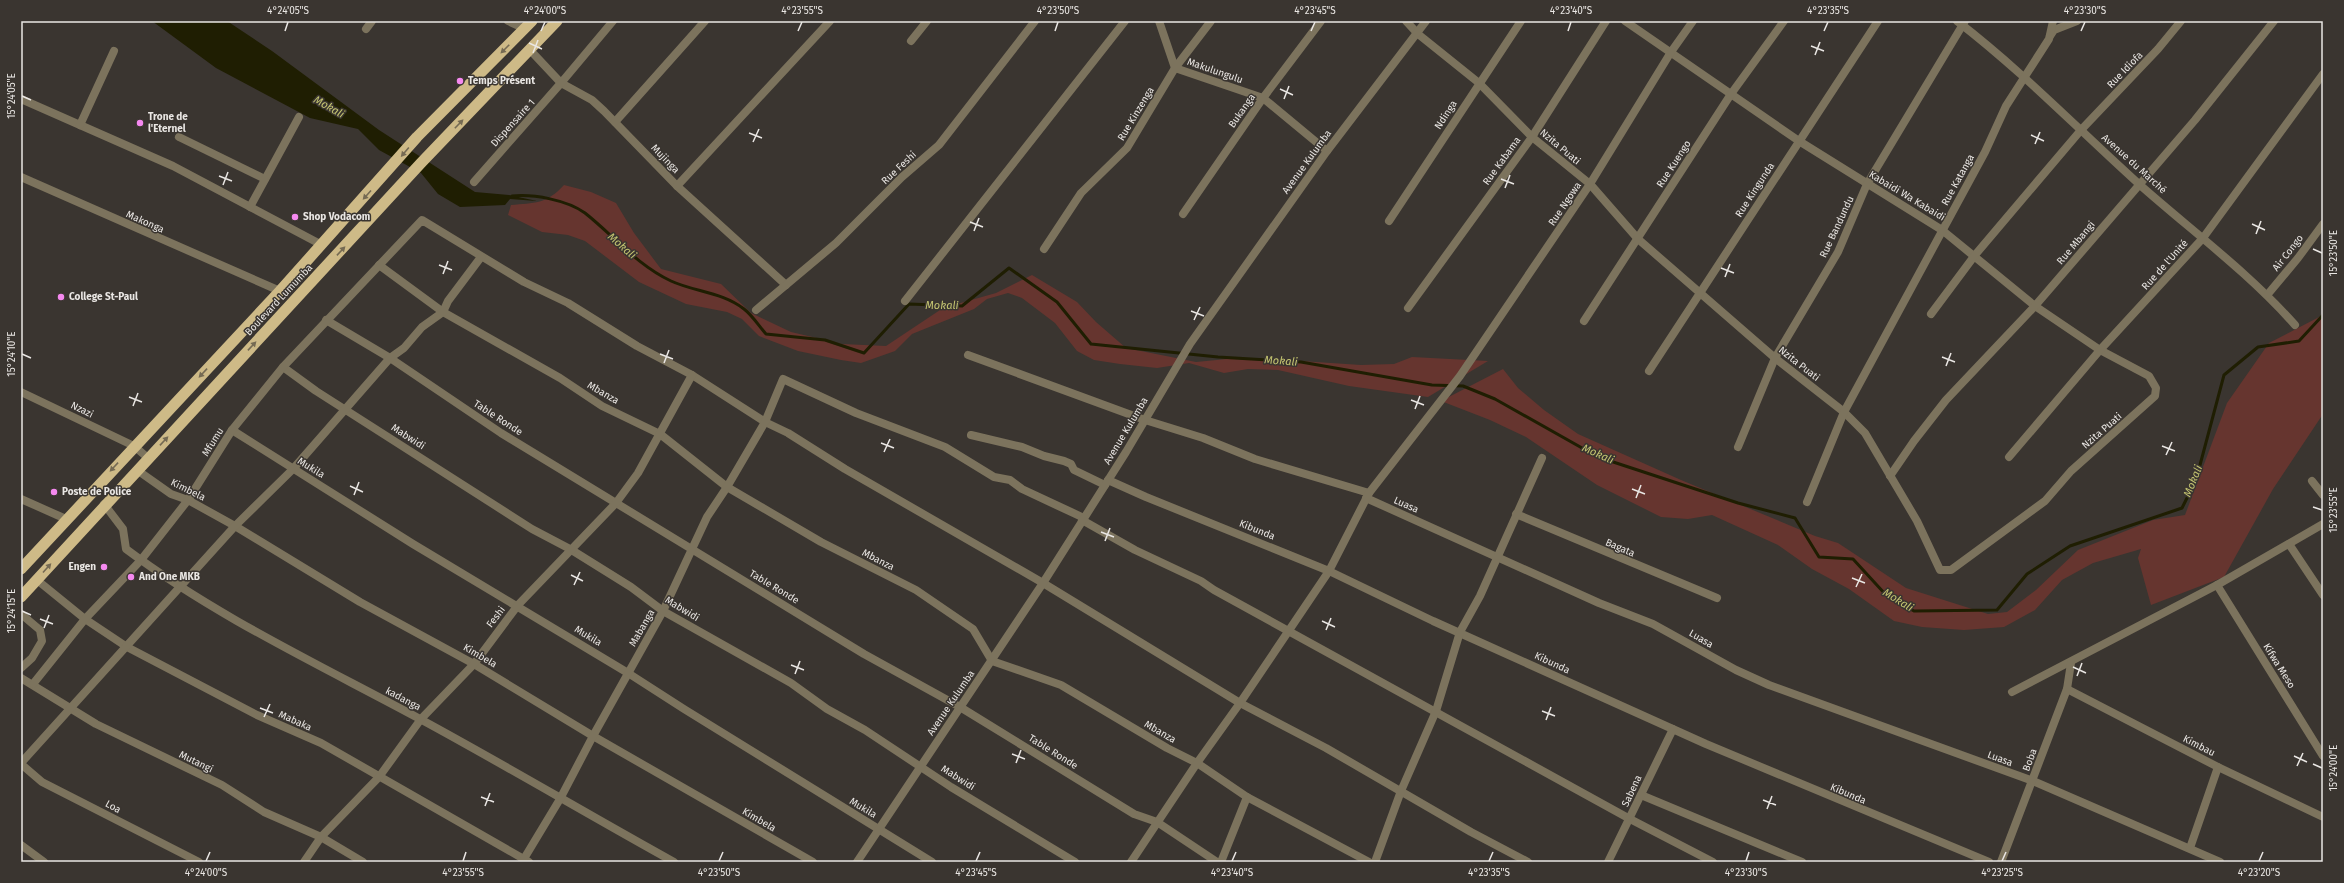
<svg xmlns="http://www.w3.org/2000/svg" width="2344" height="883" viewBox="0 0 2344 883" font-family="'Fira Sans',sans-serif">
  <rect width="100%" height="100%" fill="#3a3530"/>
  <!-- green -->
  <g fill="#66352f">
    <path d="M564,185L591,192L616,203L634,233L661,269L721,284L751,313L791,332L842,344L886,346L943,308L996,293L1032,275L1077,302L1096,322L1126,348L1196,362L1227,359L1286,360L1361,365L1394,364L1412,357L1488,361L1428,397L1349,386L1278,370L1248,369L1224,373L1189,363L1157,368L1120,364L1094,360L1077,351L1055,323L1022,298L1008,293L987,299L974,309L912,334L895,351L861,363L841,360L798,351L759,336L742,319L727,312L686,304L639,282L585,241L568,235L542,232L508,215L511,205C534,203 547,204 564,185Z"/>
    <polygon points="2323,315 2323,414 2273,489 2224,577 2151,605 2138,558 2141,549 2093,563 2062,580 2035,610 2004,627 1964,630 1922,627 1894,621 1849,589 1812,569 1778,545 1712,515 1688,519 1661,517 1597,485 1526,437 1490,420 1441,401 1503,369 1518,388 1544,410 1578,434 1681,480 1815,536 1838,543 1906,588 1988,614 2007,612 2036,590 2078,550 2153,520 2185,515 2227,403 2269,343"/>
  </g>
  <!-- water -->
  <polygon fill="#1f1e02" points="152,21 227,21 272,51 379,130 475,192 509,195 537,201 510,199 505,205 460,207 438,194 421,173 379,150 358,129 310,118 216,68"/>
  <g fill="none" stroke-linecap="round" stroke-linejoin="round">
    <!-- stream -->
    <path stroke="#1f1e02" stroke-width="3" d="M512,196C534,194 567,200 585,213C614,236 637,265 671,281C695,292 722,292 744,309C752,315 759,326 766,334L825,340L864,353L909,304L962,306L1009,268L1057,302L1091,344L1218,357L1301,362L1432,385L1463,386L1495,399L1598,457L1738,503L1795,518L1819,557L1853,559L1886,595L1914,611L1997,610L2027,574L2070,546L2182,508L2196,480L2224,375L2258,347L2299,341L2323,315"/>
    <!-- minor -->
    <g stroke="#7c735d" stroke-width="8">
      <polyline points="508,21 525,29"/>
      <polyline points="1159,21 1175,68 1263,98 1327,151"/>
      <polyline points="1406,21 1418,34 1479,83 1532,137 1590,184 1638,239 1775,358 1844,412 1865,433 1917,521 1940,570 1951,570 2045,501 2071,471 2155,396 2156,388 2149,376 2100,350 2035,306 1942,230 1799,141 1625,21"/>
      <path d="M1957,21C2022,71 2079,130 2140,185C2192,231 2249,273 2295,325"/>
      <polyline points="366,29 372,21"/>
      <polyline points="2050,36 2054,30 2077,21"/>
      <polyline points="911,41 927,21"/>
      <polyline points="530,50 561,83 592,100 604,111 677,186 786,285"/>
      <polyline points="21,99 173,166 322,245"/>
      <polyline points="615,122 705,21"/>
      <polyline points="80,125 114,51"/>
      <polyline points="179,137 265,179"/>
      <polyline points="21,177 280,291"/>
      <polyline points="474,182 561,83 613,21"/>
      <polyline points="677,186 830,21"/>
      <polyline points="250,207 299,117"/>
      <polyline points="1183,214 1263,98 1321,21"/>
      <polyline points="1389,221 1521,21"/>
      <polyline points="1044,249 1081,193 1127,148 1175,68 1211,21"/>
      <polyline points="379,265 443,312 560,378 602,406 660,434 727,487 821,542 916,590 973,629 992,661 1061,685 1167,748 1197,763 1247,797 1369,862"/>
      <polyline points="2268,294 2298,258 2323,224"/>
      <polyline points="905,301 1125,21"/>
      <polyline points="1408,308 1532,137 1606,21"/>
      <polyline points="756,310 836,243 902,177 939,145 1035,21"/>
      <polyline points="1931,314 1975,255 2081,130 2158,49 2181,21"/>
      <polyline points="326,320 390,358 501,433 864,654 960,707 1134,814 1157,822 1217,862"/>
      <polyline points="1584,321 1731,94 1784,21"/>
      <polyline points="968,355 1145,420 1203,438 1255,459 1369,493"/>
      <polyline points="283,367 316,391 532,529 570,549 631,587 663,611 791,683 827,709 865,730 951,787 1075,862"/>
      <polyline points="1649,371 1878,21"/>
      <polyline points="21,392 134,446 148,458"/>
      <polyline points="232,430 413,544 628,673 684,709 932,862"/>
      <polyline points="971,435 1022,447 1044,456 1064,461 1071,464 1074,470 1105,485"/>
      <polyline points="1738,447 1775,358 1838,252 1867,184 1965,21"/>
      <polyline points="2009,457 2100,350 2203,238 2323,74"/>
      <polyline points="137,470 171,494 188,500 235,526 360,602 474,664 593,736 813,862"/>
      <polyline points="1890,476 1914,441 1946,400 2035,306 2195,120 2274,21"/>
      <polyline points="1108,480 1146,497 1329,571 1433,621 1706,744 1989,862"/>
      <polyline points="2312,481 2323,495"/>
      <polyline points="1366,498 1599,603 1653,624 1736,670 1769,685 2033,781 2220,862"/>
      <polyline points="21,499 66,519"/>
      <polyline points="1807,502 1844,412 1985,152 2006,106 2049,39 2053,21"/>
      <path d="M104,504L123,529L126,549C217,617 320,665 420,719C505,765 589,815 674,862"/>
      <polyline points="1516,514 1717,598"/>
      <polyline points="1082,520 1135,550 1201,581 1214,590 1630,819 1713,862"/>
      <polyline points="2289,544 2323,595"/>
      <polyline points="37,580 85,619 127,647 257,715 321,743 529,862"/>
      <polyline points="2217,585 2323,756"/>
      <polyline points="21,614 40,630 42,641 32,658 21,668"/>
      <polyline points="21,678 96,724 222,785 264,812 321,837 363,862"/>
      <polyline points="33,684 85,619 141,560 188,500 232,430 283,367 422,220 524,282 568,303 637,346 692,375 765,422 788,433 845,469 1043,583 1240,703 1326,748 1471,832 1528,862"/>
      <polyline points="2067,689 2218,767 2323,817"/>
      <polyline points="2012,692 2217,585 2323,524"/>
      <polyline points="21,763 235,526 293,469 390,358 404,348 422,327 443,312 448,301 481,257"/>
      <polyline points="21,764 42,782 199,862"/>
      <polyline points="1641,795 1802,862"/>
      <polyline points="21,845 44,862"/>
      <polyline points="2190,848 2218,767"/>
      <polyline points="304,862 321,837 379,777 421,719 474,664 518,605 616,503 638,473 692,375"/>
      <polyline points="522,862 560,799 593,736 663,611 707,517 727,487 765,422 783,379 856,413 945,447 994,477 1010,480 1022,489 1084,518"/>
      <polyline points="857,862 1043,583 1126,452 1190,344 1327,151 1426,21"/>
      <polyline points="1131,862 1197,763 1240,703 1329,571 1369,493 1460,376 1590,184 1671,52 1693,21"/>
      <polyline points="1221,862 1247,797"/>
      <polyline points="1375,862 1401,791 1436,711 1460,632 1480,596 1542,458"/>
      <polyline points="1608,862 1673,729"/>
      <polyline points="2001,862 2067,689 2071,663"/>
    </g>
    <!-- trunk -->
    <g stroke="#ceba87" stroke-width="11">
      <polyline points="21,569 280,291 417,137 532,21"/>
      <polyline points="21,597 421,163 557,21"/>
    </g>
  </g>
  <!-- one-way arrows -->
  <defs><path id="oneway-solid" d="M-6-.8H1V-3.2L6.5 0L1 3.2V.8H-6Z"/></defs>
  <g fill="#756a53">
    <use href="#oneway-solid" transform="translate(505 49) rotate(135)"/>
    <use href="#oneway-solid" transform="translate(459 124) rotate(-46)"/>
    <use href="#oneway-solid" transform="translate(405 152) rotate(130)"/>
    <use href="#oneway-solid" transform="translate(367 195) rotate(132)"/>
    <use href="#oneway-solid" transform="translate(341 251) rotate(-47)"/>
    <use href="#oneway-solid" transform="translate(252 346) rotate(-47)"/>
    <use href="#oneway-solid" transform="translate(203 373) rotate(133)"/>
    <use href="#oneway-solid" transform="translate(164 441) rotate(-47)"/>
    <use href="#oneway-solid" transform="translate(114 467) rotate(133)"/>
    <use href="#oneway-solid" transform="translate(47 568) rotate(-48)"/>
  </g>
  <!-- ticks -->
  <path fill="none" stroke="#eae7e4" stroke-width="1.5" d="M285,31L288,22M541,31L545,22M798,31L802,22M1055,31L1058,22M1311,31L1315,22M1568,31L1571,22M1824,31L1828,22M2081,31L2085,22M529,43L542,49M1811,46L1824,51M533,53L538,40M1815,55L1820,42M1280,89L1293,95M22,96L31,100M1284,99L1289,86M749,133L762,138M2031,135L2044,141M753,142L759,129M2035,144L2040,132M219,176L232,181M1501,179L1514,184M223,185L228,172M1505,188L1510,175M970,222L983,227M2252,224L2265,230M974,231L979,218M2256,234L2261,221M2313,249L2322,253M439,265L452,270M1721,268L1734,273M443,274L448,261M1725,277L1730,264M1191,311L1204,316M1194,320L1200,307M22,354L31,358M660,354L673,359M1942,357L1955,362M664,363L669,350M1946,366L1951,353M129,397L142,402M1411,400L1424,405M133,406L138,393M1415,409L1420,396M881,443L894,448M2162,446L2175,451M884,452L890,439M2166,455L2172,442M350,486L363,492M1632,489L1645,494M354,495L359,482M1636,498L1641,485M2313,507L2322,510M1101,532L1114,537M1105,541L1110,528M571,575L583,581M1852,578L1865,583M574,585L580,572M1856,587L1862,574M22,611L31,615M40,619L53,624M1322,621L1335,627M44,628L49,615M1326,630L1331,618M791,665L804,670M2073,667L2086,673M795,674L800,661M2077,676L2082,663M260,708L273,713M1542,711L1555,716M264,717L270,704M1546,720L1551,707M1012,754L1025,759M2294,756L2307,762M1016,763L1021,750M2313,764L2322,768M2297,766L2303,753M481,797L494,802M1763,800L1776,805M485,806L490,793M1767,809L1772,796M206,861L210,852M463,861L466,852M719,861L723,852M976,861L980,852M1232,861L1236,852M1489,861L1493,852M1746,861L1749,852M2002,861L2006,852M2259,861L2263,852"/>
  <!-- markers -->
  <g fill="#f589ef" stroke="#3a3530" stroke-width="1.5">
    <circle cx="460" cy="81" r="4"/>
    <circle cx="140" cy="123" r="4"/>
    <circle cx="295" cy="217" r="4"/>
    <circle cx="61" cy="297" r="4"/>
    <circle cx="54" cy="492" r="4"/>
    <circle cx="104" cy="567" r="4"/>
    <circle cx="131" cy="577" r="4"/>
  </g>
  <g text-anchor="middle" dominant-baseline="central" stroke-width="3" stroke-linejoin="round" paint-order="stroke">
    <!-- street labels -->
    <g font-size="10" fill="#eae7e4" stroke="#3a3530">
      <text transform="translate(2125 70) rotate(-46)">Rue Idiofa</text>
      <text transform="translate(1215 71) rotate(19)">Makulungulu</text>
      <text transform="translate(1242 111) rotate(-55)">Bukanga</text>
      <text transform="translate(1136 114) rotate(-59)">Rue Kinzenga</text>
      <text transform="translate(1446 115) rotate(-57)">Ndinga</text>
      <text transform="translate(513 123) rotate(-48)">Dispensaire 1</text>
      <text transform="translate(1560 147) rotate(40)">Nzita Puati</text>
      <text transform="translate(665 159) rotate(46)">Mujinga</text>
      <text transform="translate(1502 161) rotate(-54)">Rue Kabama</text>
      <text transform="translate(1307 162) rotate(-54)">Avenue Kulumba</text>
      <text transform="translate(1674 164) rotate(-57)">Rue Kuengo</text>
      <text transform="translate(2134 164) rotate(42)">Avenue du Marché</text>
      <text transform="translate(899 168) rotate(-43)">Rue Feshi</text>
      <text transform="translate(1958 180) rotate(-61)">Rue Katanga</text>
      <text transform="translate(1755 190) rotate(-57)">Rue Kingunda</text>
      <text transform="translate(1907 196) rotate(31)">Kabaidi Wa Kabaidi</text>
      <text transform="translate(1565 204) rotate(-56)">Rue Ngowa</text>
      <text transform="translate(145 222) rotate(24)">Makonga</text>
      <text transform="translate(1837 227) rotate(-65)">Rue Bandundu</text>
      <text transform="translate(2076 243) rotate(-50)">Rue Mbangi</text>
      <text transform="translate(2288 253) rotate(-52)">Air Congo</text>
      <text transform="translate(2165 265) rotate(-48)">Rue de l'Unité</text>
      <text transform="translate(279 300) rotate(-47)">Boulevard Lumumba</text>
      <text transform="translate(1799 364) rotate(38)">Nzita Puati</text>
      <text transform="translate(603 393) rotate(30)">Mbanza</text>
      <text transform="translate(82 410) rotate(26)">Nzazi</text>
      <text transform="translate(498 418) rotate(33)">Table Ronde</text>
      <text transform="translate(1126 431) rotate(-59)">Avenue Kulumba</text>
      <text transform="translate(2102 431) rotate(-41)">Nzita Puati</text>
      <text transform="translate(408 437) rotate(33)">Mabwidi</text>
      <text transform="translate(213 442) rotate(-58)">Mfumu</text>
      <text transform="translate(311 468) rotate(32)">Mukila</text>
      <text transform="translate(188 490) rotate(26)">Kimbela</text>
      <text transform="translate(1406 505) rotate(24)">Luasa</text>
      <text transform="translate(1257 530) rotate(22)">Kibunda</text>
      <text transform="translate(1620 548) rotate(23)">Bagata</text>
      <text transform="translate(878 560) rotate(27)">Mbanza</text>
      <text transform="translate(774 587) rotate(31)">Table Ronde</text>
      <text transform="translate(682 609) rotate(31)">Mabwidi</text>
      <text transform="translate(496 617) rotate(-53)">Feshi</text>
      <text transform="translate(642 628) rotate(-60)">Mabanga</text>
      <text transform="translate(588 636) rotate(31)">Mukila</text>
      <text transform="translate(1701 639) rotate(30)">Luasa</text>
      <text transform="translate(480 656) rotate(30)">Kimbela</text>
      <text transform="translate(1552 663) rotate(25)">Kibunda</text>
      <text transform="translate(2279 666) rotate(58)">Kifwa Meso</text>
      <text transform="translate(403 699) rotate(28)">kadanga</text>
      <text transform="translate(951 703) rotate(-56)">Avenue Kulumba</text>
      <text transform="translate(295 721) rotate(24)">Mabaka</text>
      <text transform="translate(1160 732) rotate(30)">Mbanza</text>
      <text transform="translate(2199 746) rotate(27)">Kimbau</text>
      <text transform="translate(1053 752) rotate(32)">Table Ronde</text>
      <text transform="translate(2000 759) rotate(20)">Luasa</text>
      <text transform="translate(2030 760) rotate(-70)">Boba</text>
      <text transform="translate(196 762) rotate(26)">Mutangi</text>
      <text transform="translate(958 778) rotate(32)">Mabwidi</text>
      <text transform="translate(1632 791) rotate(-65)">Sabena</text>
      <text transform="translate(1848 794) rotate(23)">Kibunda</text>
      <text transform="translate(113 807) rotate(29)">Loa</text>
      <text transform="translate(863 808) rotate(31)">Mukila</text>
      <text transform="translate(759 820) rotate(30)">Kimbela</text>
    </g>
    <!-- poi labels -->
    <g font-size="10" font-weight="bold" fill="#eae7e4" stroke="#3a3530" text-anchor="start">
      <text x="468" y="81">Temps Présent</text>
      <text x="148" y="117">Trone de<tspan x="148" dy="12">l'Eternel</tspan></text>
      <text x="303" y="217">Shop Vodacom</text>
      <text x="69" y="297">College St-Paul</text>
      <text x="62" y="492">Poste de Police</text>
      <text x="96" y="567" text-anchor="end">Engen</text>
      <text x="139" y="577">And One MKB</text>
    </g>
    <!-- water labels -->
    <g font-size="11" font-style="italic" fill="#c5c571" stroke="#3a3530">
      <text transform="translate(329 107) rotate(30)">Mokali</text>
      <text transform="translate(622 246) rotate(41)">Mokali</text>
      <text x="942" y="305">Mokali</text>
      <text transform="translate(1281 361) rotate(4)">Mokali</text>
      <text transform="translate(1598 454) rotate(24)">Mokali</text>
      <text transform="translate(2193 481) rotate(-68)">Mokali</text>
      <text transform="translate(1898 600) rotate(32)">Mokali</text>
    </g>
  </g>
  <!-- border -->
  <rect width="2344" height="883" fill="none" stroke="#3a3530" stroke-width="44"/>
  <rect x="22" y="22" width="2300" height="839" fill="none" stroke="#eae7e4" stroke-width="1.5"/>
  <g font-size="10" text-anchor="middle" fill="#eae7e4">
    <text x="288" y="14">4°24'05"S</text>
    <text x="545" y="14">4°24'00"S</text>
    <text x="802" y="14">4°23'55"S</text>
    <text x="1058" y="14">4°23'50"S</text>
    <text x="1315" y="14">4°23'45"S</text>
    <text x="1571" y="14">4°23'40"S</text>
    <text x="1828" y="14">4°23'35"S</text>
    <text x="2085" y="14">4°23'30"S</text>
    <text transform="translate(11 96) rotate(-90)" y="4">15°24'05"E</text>
    <text transform="translate(2333 253) rotate(-90)" y="4">15°23'50"E</text>
    <text transform="translate(11 354) rotate(-90)" y="4">15°24'10"E</text>
    <text transform="translate(2333 510) rotate(-90)" y="4">15°23'55"E</text>
    <text transform="translate(11 611) rotate(-90)" y="4">15°24'15"E</text>
    <text transform="translate(2333 768) rotate(-90)" y="4">15°24'00"E</text>
    <text x="206" y="876">4°24'00"S</text>
    <text x="463" y="876">4°23'55"S</text>
    <text x="719" y="876">4°23'50"S</text>
    <text x="976" y="876">4°23'45"S</text>
    <text x="1232" y="876">4°23'40"S</text>
    <text x="1489" y="876">4°23'35"S</text>
    <text x="1746" y="876">4°23'30"S</text>
    <text x="2002" y="876">4°23'25"S</text>
    <text x="2259" y="876">4°23'20"S</text>
  </g>
</svg>
